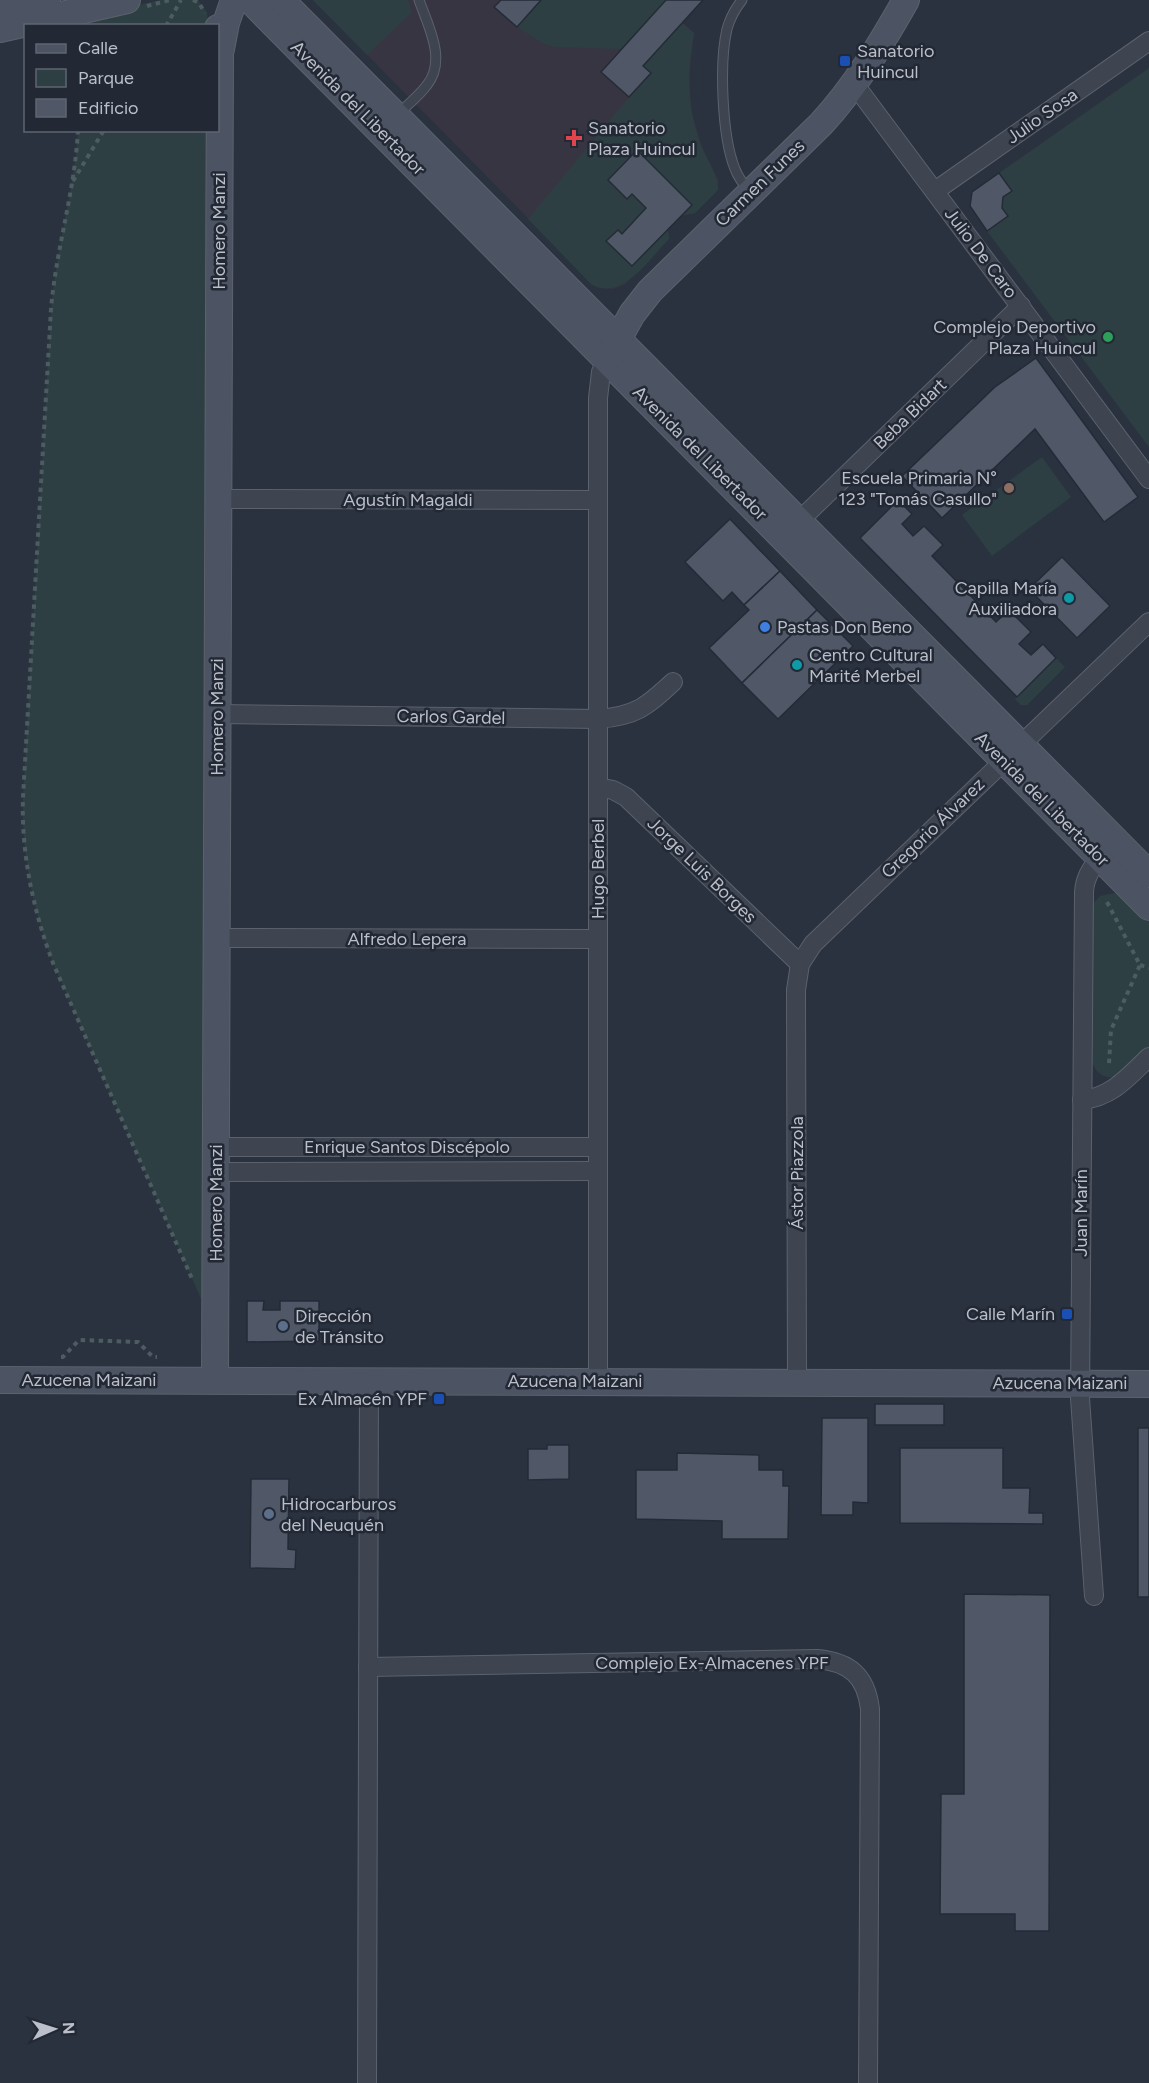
<svg xmlns="http://www.w3.org/2000/svg" width="1149" height="2083" viewBox="0 0 1149 2083" font-family="Figtree,sans-serif">
  <rect width="100%" height="100%" fill="#2a3240"/>
  <!-- medical -->
  <polygon fill="#383542" points="313,0 703,0 683,23 694,33 689,75 691,111 702,147 718,180 718,190 695,213 681,216 668,229 669,239 625,284 613,289 596,287"/>
  <!-- green -->
  <g fill="#2d3f42">
    <polygon points="160,0 198,0 207,13 208,25 80,25 79,19"/>
    <polygon points="313,0 408,0 412,12 367,55"/>
    <polygon points="541,0 666,0 621,49 555,47 544,44 517,27"/>
    <path d="M682,23L694,33C687,70 687,107 700,143C706,159 718,173 718,190L695,213L681,216L668,229L669,239C650,258 621,303 591,284L528,219L619,109L650,74L643,66Z"/>
    <polygon points="1149,68 1149,447 987,231 972,192"/>
    <path d="M78,131H208L202,1301L53,963C33,910 21,853 23,797L51,309C56,249 74,191 78,131Z"/>
    <polygon points="1042,457 1071,497 992,556 962,515"/>
    <polygon points="1056,658 1065,667 1027,705 1021,705 1015,699"/>
    <path d="M1115,893L1129,900L1149,920V1049L1114,1077C1103,1078 1096,1073 1092,1062L1093,904L1100,896Z"/>
  </g>
  <!-- building -->
  <g fill="#505868" stroke="#242b37" stroke-width="1.5">
    <polygon points="501,0 541,0 517,27 494,7"/>
    <polygon points="666,0 703,0 643,66 651,73 629,97 601,72"/>
    <polygon points="637,150 692,205 632,266 606,241 618,230 622,234 646,208 632,194 627,199 608,180"/>
    <polygon points="999,173 1012,191 1003,197 1002,208 1008,216 987,231 970,206 972,192"/>
    <polygon points="1036,358 1138,497 1104,522 1035,429 942,518 902,476 995,387"/>
    <polygon points="898,500 912,514 902,524 913,536 924,526 943,545 932,556 996,622 1009,610 1031,632 1019,644 1031,655 1043,644 1056,658 1017,697 860,538"/>
    <polygon points="730,519 780,571 744,605 732,592 723,601 685,562"/>
    <polygon points="1062,557 1110,606 1077,638 1029,589"/>
    <polygon points="780,571 817,610 742,683 709,648 749,610 744,605"/>
    <polygon points="817,610 853,646 778,719 742,683"/>
    <polygon points="247,1301 264,1301 263,1310 280,1310 280,1301 319,1301 319,1341 247,1342"/>
    <rect x="875" y="1404" width="69" height="21"/>
    <polygon points="822,1418 868,1418 868,1503 853,1502 853,1515 821,1515"/>
    <rect x="1138" y="1428" width="11" height="169"/>
    <polygon points="547,1445 569,1445 569,1479 528,1480 528,1449 547,1449"/>
    <polygon points="900,1448 1003,1448 1003,1488 1030,1488 1029,1513 1043,1513 1043,1524 900,1523"/>
    <polygon points="677,1453 759,1455 759,1470 783,1470 783,1486 789,1486 788,1539 722,1539 722,1521 636,1519 636,1470 677,1470"/>
    <polygon points="251,1479 289,1479 288,1549 296,1550 295,1569 250,1568"/>
    <polygon points="964,1594 1050,1595 1049,1931 1015,1931 1015,1914 940,1914 941,1794 964,1794"/>
  </g>
  <g fill="none" stroke-linecap="round" stroke-linejoin="round">
    <defs>
      <g id="lane">
        <path d="M742,0C735,9 730,18 727,29C719,63 722,137 735,169C738,177 744,185 750,192"/>
        <path d="M397,115C407,105 419,96 427,85C447,60 428,26 419,0"/>
      </g>
      <g id="street">
        <polyline points="855,85 1149,479"/>
        <polyline points="935,191 1149,41"/>
        <polyline points="218,499 598,500"/>
        <polyline points="799,521 1021,306"/>
        <path d="M217,714L598,719C636,716 646,707 673,682"/>
        <polyline points="598,787 613,790 626,797 800,964"/>
        <polyline points="217,938 598,939"/>
        <path d="M1082,1100C1112,1097 1128,1077 1149,1057"/>
        <polyline points="216,1147 598,1147"/>
        <polyline points="216,1172 598,1171"/>
        <polyline points="598,1381 598,398 601,372 607,359"/>
        <polyline points="797,1382 796,990 800,964 813,944 1149,622"/>
        <path d="M1094,1596L1080,1398L1084,892C1085,873 1096,862 1109,849"/>
        <path d="M368,1667L817,1659C850,1662 866,1676 870,1709L868,2083"/>
        <polyline points="367,2083 369,1380"/>
      </g>
      <g id="secondary">
        <polyline points="250,0 1149,907"/>
        <polyline points="281,0 1149,874"/>
        <polyline points="6,10 47,0"/>
        <polyline points="0,29 127,0"/>
        <polyline points="221,49 226,23 234,0"/>
        <path d="M610,354L632,314L650,291L821,124C856,86 881,44 906,0"/>
        <polyline points="0,1380 1149,1384"/>
        <polyline points="215,1380 220,55 218,28"/>
      </g>
    </defs>
    <!-- lane casing -->
    <use href="#lane" stroke="#5c626d" stroke-width="11"/>
    <!-- street casing -->
    <use href="#street" stroke="#5c626d" stroke-width="20"/>
    <!-- secondary casing -->
    <use href="#secondary" stroke="#5c626d" stroke-width="28"/>
    <!-- path -->
    <g stroke="#4c5c60" stroke-width="4" stroke-dasharray="4.5 4.5" stroke-linecap="butt">
      <polyline points="193,0 199,3 205,13"/>
      <polyline points="147,6 170,0"/>
      <polyline points="166,26 181,0"/>
      <path d="M78,130C75,191 56,249 51,309L23,797C21,853 33,910 53,963L193,1281"/>
      <polyline points="73,181 104,130"/>
      <polyline points="1107,902 1140,965 1111,1030 1109,1064"/>
      <polyline points="1140,965 1149,968"/>
      <polyline points="61,1357 63,1357 79,1340 138,1342 153,1357 157,1357"/>
    </g>
    <!-- lane -->
    <use href="#lane" stroke="#3e4450" stroke-width="9"/>
    <!-- street -->
    <use href="#street" stroke="#3e4450" stroke-width="18"/>
    <!-- secondary -->
    <use href="#secondary" stroke="#4c5362" stroke-width="26"/>
  </g>
  <!-- markers -->
  <g fill="#1a4fb4" stroke="#222935" stroke-width="2">
    <rect x="839" y="55" width="12" height="12" rx="3"/>
    <rect x="1061" y="1308" width="12" height="12" rx="3"/>
    <rect x="433" y="1393" width="12" height="12" rx="3"/>
  </g>
  <path fill="#e0444e" stroke="#222935" stroke-width="2" d="M571 129h6v6h6v6h-6v6h-6v-6h-6v-6h6z"/>
  <circle fill="#2e9e5b" stroke="#222935" stroke-width="2" cx="1108" cy="337" r="6"/>
  <circle fill="#8d6e63" stroke="#222935" stroke-width="2" cx="1009" cy="488" r="6"/>
  <g fill="#0f9aa8" stroke="#222935" stroke-width="2">
    <circle cx="1069" cy="598" r="6"/>
    <circle cx="797" cy="665" r="6"/>
  </g>
  <circle fill="#3f7fe0" stroke="#222935" stroke-width="2" cx="765" cy="627" r="6"/>
  <g fill="#5c6f8a" stroke="#222935" stroke-width="2">
    <circle cx="283" cy="1326" r="6"/>
    <circle cx="269" cy="1514" r="6"/>
  </g>
  <g text-anchor="middle" dominant-baseline="central" stroke-width="5" stroke-linejoin="round" paint-order="stroke">
    <!-- poi labels -->
    <g font-size="18" fill="#bbbfca" stroke="#222935" text-anchor="start">
      <text x="857" y="51">Sanatorio<tspan x="857" dy="21">Huincul</tspan></text>
      <text x="588" y="128">Sanatorio<tspan x="588" dy="21">Plaza Huincul</tspan></text>
      <text x="1096" y="327" text-anchor="end">Complejo Deportivo<tspan x="1096" dy="21">Plaza Huincul</tspan></text>
      <text x="997" y="478" text-anchor="end">Escuela Primaria N°<tspan x="997" dy="21">123 "Tomás Casullo"</tspan></text>
      <text x="1057" y="588" text-anchor="end">Capilla María<tspan x="1057" dy="21">Auxiliadora</tspan></text>
      <text x="777" y="627">Pastas Don Beno</text>
      <text x="809" y="655">Centro Cultural<tspan x="809" dy="21">Marité Merbel</tspan></text>
      <text x="1055" y="1314" text-anchor="end">Calle Marín</text>
      <text x="295" y="1316">Dirección<tspan x="295" dy="21">de Tránsito</tspan></text>
      <text x="427" y="1399" text-anchor="end">Ex Almacén YPF</text>
      <text x="281" y="1504">Hidrocarburos<tspan x="281" dy="21">del Neuquén</tspan></text>
    </g>
    <!-- street labels -->
    <g font-size="18" fill="#bbbfca" stroke="#222935">
      <text transform="translate(358 108) rotate(45)">Avenida del Libertador</text>
      <text transform="translate(1042 116) rotate(-35)">Julio Sosa</text>
      <text transform="translate(760 183) rotate(-44)">Carmen Funes</text>
      <text transform="translate(219 231) rotate(-90)">Homero Manzi</text>
      <text transform="translate(981 253) rotate(53)">Julio De Caro</text>
      <text transform="translate(910 414) rotate(-44)">Beba Bidart</text>
      <text transform="translate(700 453) rotate(45)">Avenida del Libertador</text>
      <text x="408" y="500">Agustín Magaldi</text>
      <text transform="translate(217 717) rotate(-90)">Homero Manzi</text>
      <text transform="translate(451 717) rotate(1)">Carlos Gardel</text>
      <text transform="translate(1042 799) rotate(45)">Avenida del Libertador</text>
      <text transform="translate(933 828) rotate(-44)">Gregorio Álvarez</text>
      <text transform="translate(598 869) rotate(-90)">Hugo Berbel</text>
      <text transform="translate(702 870) rotate(44)">Jorge Luis Borges</text>
      <text x="407" y="939">Alfredo Lepera</text>
      <text x="407" y="1147">Enrique Santos Discépolo</text>
      <text transform="translate(797 1173) rotate(-90)">Ástor Piazzola</text>
      <text transform="translate(216 1203) rotate(-90)">Homero Manzi</text>
      <text transform="translate(1081 1213) rotate(-90)">Juan Marín</text>
      <text x="89" y="1380">Azucena Maizani</text>
      <text x="575" y="1381">Azucena Maizani</text>
      <text x="1060" y="1383">Azucena Maizani</text>
      <text x="712" y="1663">Complejo Ex-Almacenes YPF</text>
    </g>
  </g>
  <!-- legend -->
  <rect x="24" y="24" width="195" height="108" fill="#222935" stroke="#5f6571" stroke-width="1.5"/>
  <rect x="36" y="44" width="30" height="9" fill="#4c5362" stroke="#5f6571" stroke-width="1.5"/>
  <text x="78" y="54" font-size="18" fill="#bbbfca">Calle</text>
  <rect x="36" y="69" width="30" height="18" fill="#2d3f42" stroke="#5f6571" stroke-width="1.5"/>
  <text x="78" y="84" font-size="18" fill="#bbbfca">Parque</text>
  <rect x="36" y="99" width="30" height="18" fill="#505868" stroke="#5f6571" stroke-width="1.5"/>
  <text x="78" y="114" font-size="18" fill="#bbbfca">Edificio</text>
  <!-- north arrow -->
  <g transform="translate(54 2029) rotate(87)" stroke="#222935" stroke-width="4.5" paint-order="stroke">
  <path d="M0-4.5L10 22L0 15L-10 22Z" fill="#bbbfca"/>
  <text y="-9" font-size="16" font-weight="bold" text-anchor="middle" fill="#bbbfca">N</text>
  </g>
</svg>
